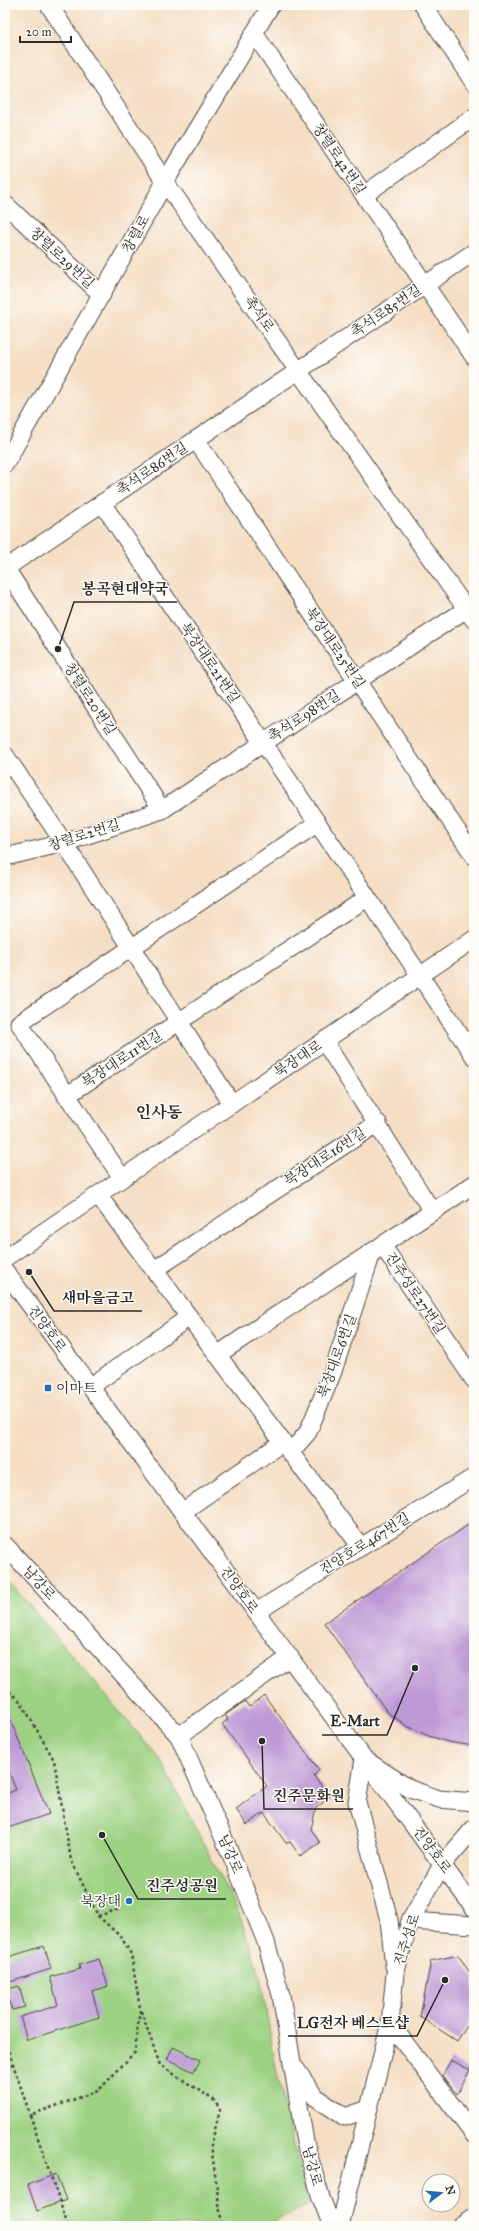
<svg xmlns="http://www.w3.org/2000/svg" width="479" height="2231" viewBox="0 0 479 2231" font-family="'IM FELL Great Primer','Noto Serif KR',serif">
  <rect width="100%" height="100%" fill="#fdfcf7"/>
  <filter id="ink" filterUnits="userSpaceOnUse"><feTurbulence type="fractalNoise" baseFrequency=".025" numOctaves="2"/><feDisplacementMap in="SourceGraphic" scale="8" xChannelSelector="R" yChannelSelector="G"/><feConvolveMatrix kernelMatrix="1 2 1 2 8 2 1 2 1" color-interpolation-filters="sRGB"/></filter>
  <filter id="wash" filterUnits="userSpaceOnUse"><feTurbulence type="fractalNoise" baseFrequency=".012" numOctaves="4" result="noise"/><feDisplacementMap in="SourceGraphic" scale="16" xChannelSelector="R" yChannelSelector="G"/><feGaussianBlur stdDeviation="0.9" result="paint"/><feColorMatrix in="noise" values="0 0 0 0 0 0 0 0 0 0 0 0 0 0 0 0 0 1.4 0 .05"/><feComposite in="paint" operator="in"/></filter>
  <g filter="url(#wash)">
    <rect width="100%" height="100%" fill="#f5dec4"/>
    <!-- green -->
    <polygon fill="#9dd283" stroke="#647e57" points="5,1577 160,1759 238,1911 260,1976 276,2068 308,2205 270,2224 271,2226 5,2226"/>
    <g id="blocks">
      <!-- building -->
      <g fill="#bd98d6">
        <polygon points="474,1521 474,1746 448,1742 429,1736 407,1726 388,1713 324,1623"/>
        <polygon points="264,1695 319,1770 314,1776 330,1797 316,1808 311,1829 320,1843 300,1856 290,1842 286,1843 264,1813 247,1825 236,1809 267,1786 222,1724 228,1720 225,1715 245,1701 249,1707"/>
        <polygon points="5,1707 49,1814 5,1829 5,1794 16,1790 5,1762"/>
        <polygon points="44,1946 51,1969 10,1982 5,1958"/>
        <polygon points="458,1955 474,1979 474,2016 457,2041 420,2017 431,1961"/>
        <polygon points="99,1959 108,1986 92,1991 99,2017 27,2040 20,2017 58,2005 50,1977 80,1969 79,1965"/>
        <polygon points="19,1986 25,2007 12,2010 5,1990"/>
        <polygon points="173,2047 200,2060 194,2072 167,2059"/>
        <polygon points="451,2060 470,2070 457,2094 442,2076"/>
        <polygon points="56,2174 66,2200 37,2211 28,2185"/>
      </g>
    </g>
  </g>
  <g filter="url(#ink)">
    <use href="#blocks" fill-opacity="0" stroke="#494642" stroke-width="1"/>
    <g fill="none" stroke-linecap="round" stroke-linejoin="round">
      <defs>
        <g id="minor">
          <polyline points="49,5 165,182 474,620"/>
          <polyline points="423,5 474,83"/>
          <polyline points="254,33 474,357"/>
          <polyline points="364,195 474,117"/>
          <polyline points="5,204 102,295"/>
          <polyline points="196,440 474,856"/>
          <polyline points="5,464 165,182 271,5"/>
          <polyline points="102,503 474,1056"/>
          <polyline points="5,567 162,810"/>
          <polyline points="6,568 474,252"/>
          <polyline points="5,755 64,843 232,1104"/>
          <polyline points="5,857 64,843 162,810 474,604"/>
          <polyline points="324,1041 432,1211"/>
          <polyline points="66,1096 367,898"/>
          <polyline points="122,1178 19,1023 318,823"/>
          <polyline points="98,1195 361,1547"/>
          <polyline points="382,1245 474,1380"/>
          <polyline points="5,1258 474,939"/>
          <polyline points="154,1270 378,1123"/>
          <polyline points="5,1271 474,1908"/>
          <polyline points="217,1355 474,1184"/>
          <polyline points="90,1387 189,1317"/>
          <polyline points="290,1453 308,1432 332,1374 372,1253"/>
          <polyline points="182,1512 283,1442"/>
          <polyline points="5,1545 179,1736 235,1864 266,1942 281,1995 305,2142 321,2198 332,2226"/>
          <polyline points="256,1612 474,1477"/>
          <polyline points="179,1736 290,1657"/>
          <polyline points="410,1921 474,1925"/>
          <polyline points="394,1966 389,1920 357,1802 364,1759 410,1789 439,1799 474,1802"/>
          <polyline points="390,2023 474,2135"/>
          <polyline points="296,2069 315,2097 345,2117 368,2109"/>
          <polyline points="340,2226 390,2023 395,1974 410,1921 442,1865 474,1828"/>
          <polyline points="461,2226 474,2217"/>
        </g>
      </defs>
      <!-- minor casing -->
      <use href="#minor" stroke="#494642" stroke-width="19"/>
      <!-- path -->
      <g stroke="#494642" stroke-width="2.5" stroke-dasharray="3 3" stroke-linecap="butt">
        <polyline points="5,1687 21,1702 54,1760 71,1860 98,1916 121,1937 131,1954 140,2008 135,2052 98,2091 30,2115 68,2226"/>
        <polyline points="98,1916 119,1909"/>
        <polyline points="141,2011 160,2065 215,2101 220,2110 211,2145 222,2226"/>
        <polyline points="5,2040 30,2115"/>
        <polyline points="5,2222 6,2226"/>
      </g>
      <!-- minor -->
      <use href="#minor" stroke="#fff" stroke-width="17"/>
    </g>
  </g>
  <!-- markers -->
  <g fill="#1f6fb2" stroke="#fdfcf7" stroke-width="1.5">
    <rect x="44" y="1384" width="8" height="8" rx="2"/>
    <circle cx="129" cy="1901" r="4"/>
  </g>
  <g text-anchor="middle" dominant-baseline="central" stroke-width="3" stroke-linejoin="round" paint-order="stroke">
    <!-- street labels -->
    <g font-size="14" fill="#2b2b2b" stroke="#fdfcf7">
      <text transform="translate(339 159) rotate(56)">창렬로42번길</text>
      <text transform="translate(136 234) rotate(-61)">창렬로</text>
      <text transform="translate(62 258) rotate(43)">창렬로29번길</text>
      <text transform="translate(386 311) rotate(-34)">촉석로85번길</text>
      <text transform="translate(259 314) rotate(55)">촉석로</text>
      <text transform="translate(152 469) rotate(-34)">촉석로86번길</text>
      <text transform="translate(335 648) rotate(56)">북장대로25번길</text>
      <text transform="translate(210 663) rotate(56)">북장대로21번길</text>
      <text transform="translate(90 699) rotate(57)">창렬로20번길</text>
      <text transform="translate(304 716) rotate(-33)">촉석로98번길</text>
      <text transform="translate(84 835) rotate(-17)">창렬로2번길</text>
      <text transform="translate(122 1059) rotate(-33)">북장대로11번길</text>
      <text transform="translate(298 1059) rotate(-34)">북장대로</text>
      <text transform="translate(325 1157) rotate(-33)">북장대로16번길</text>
      <text transform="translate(415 1293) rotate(56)">진주성로27번길</text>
      <text transform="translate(47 1329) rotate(54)">진양호로</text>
      <text transform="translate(337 1356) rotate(-70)">북장대로6번길</text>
      <text transform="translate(365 1544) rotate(-32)">진양호로467번길</text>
      <text transform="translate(39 1583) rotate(48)">남강로</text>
      <text transform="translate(239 1590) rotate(54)">진양호로</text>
      <text transform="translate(432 1850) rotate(54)">진양호로</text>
      <text transform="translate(230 1854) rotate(67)">남강로</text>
      <text transform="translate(407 1940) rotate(-72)">진주성로</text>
      <text transform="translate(312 2166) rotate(75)">남강로</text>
    </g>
    <!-- poi labels -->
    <g font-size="14" fill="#2b2b2b" stroke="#fdfcf7" text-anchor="start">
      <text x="56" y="1388">이마트</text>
      <text x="121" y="1901" text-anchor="end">북장대</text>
    </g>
    <!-- quarter labels -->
    <g font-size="16" font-weight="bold" fill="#2b2b2b" stroke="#fdfcf7">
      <text x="159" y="1112">인사동</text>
    </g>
  </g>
  <!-- callouts -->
  <path fill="none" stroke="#2b2b2b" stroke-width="1.5" d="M58 649L74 602H177M29 1272L54 1311H142M415 1668L387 1735H322M262 1741L264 1809H353M102 1835L138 1899H226M445 1980L417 2036H288"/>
  <g fill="#2b2b2b" stroke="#fdfcf7" stroke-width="1.5">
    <circle cx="58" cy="649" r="4"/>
    <circle cx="29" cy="1272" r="4"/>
    <circle cx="415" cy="1668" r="4"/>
    <circle cx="262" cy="1741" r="4"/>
    <circle cx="102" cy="1835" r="4"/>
    <circle cx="445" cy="1980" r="4"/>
  </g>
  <g font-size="15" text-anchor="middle" font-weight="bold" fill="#2b2b2b" stroke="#fdfcf7" stroke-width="3" stroke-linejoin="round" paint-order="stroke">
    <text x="125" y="594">봉곡현대약국</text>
    <text x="98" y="1303">새마을금고</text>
    <text x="355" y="1726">E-Mart</text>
    <text x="309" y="1801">진주문화원</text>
    <text x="182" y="1891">진주성공원</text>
    <text x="353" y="2028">LG전자 베스트샵</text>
  </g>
  <!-- margin -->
  <rect width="479" height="2231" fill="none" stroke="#fdfcf7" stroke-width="20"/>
  <!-- north arrow -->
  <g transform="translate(441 2193) rotate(74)"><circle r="19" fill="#fdfcf7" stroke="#a9a8a5"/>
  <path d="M0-3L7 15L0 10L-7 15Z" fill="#1f6fb2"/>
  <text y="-6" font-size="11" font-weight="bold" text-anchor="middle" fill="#2b2b2b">N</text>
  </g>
  <!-- scale -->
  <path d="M20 36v6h51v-6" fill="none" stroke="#2b2b2b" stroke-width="2"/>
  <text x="26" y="36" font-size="12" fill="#2b2b2b" stroke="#fdfcf7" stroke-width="3" paint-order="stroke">20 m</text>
</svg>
